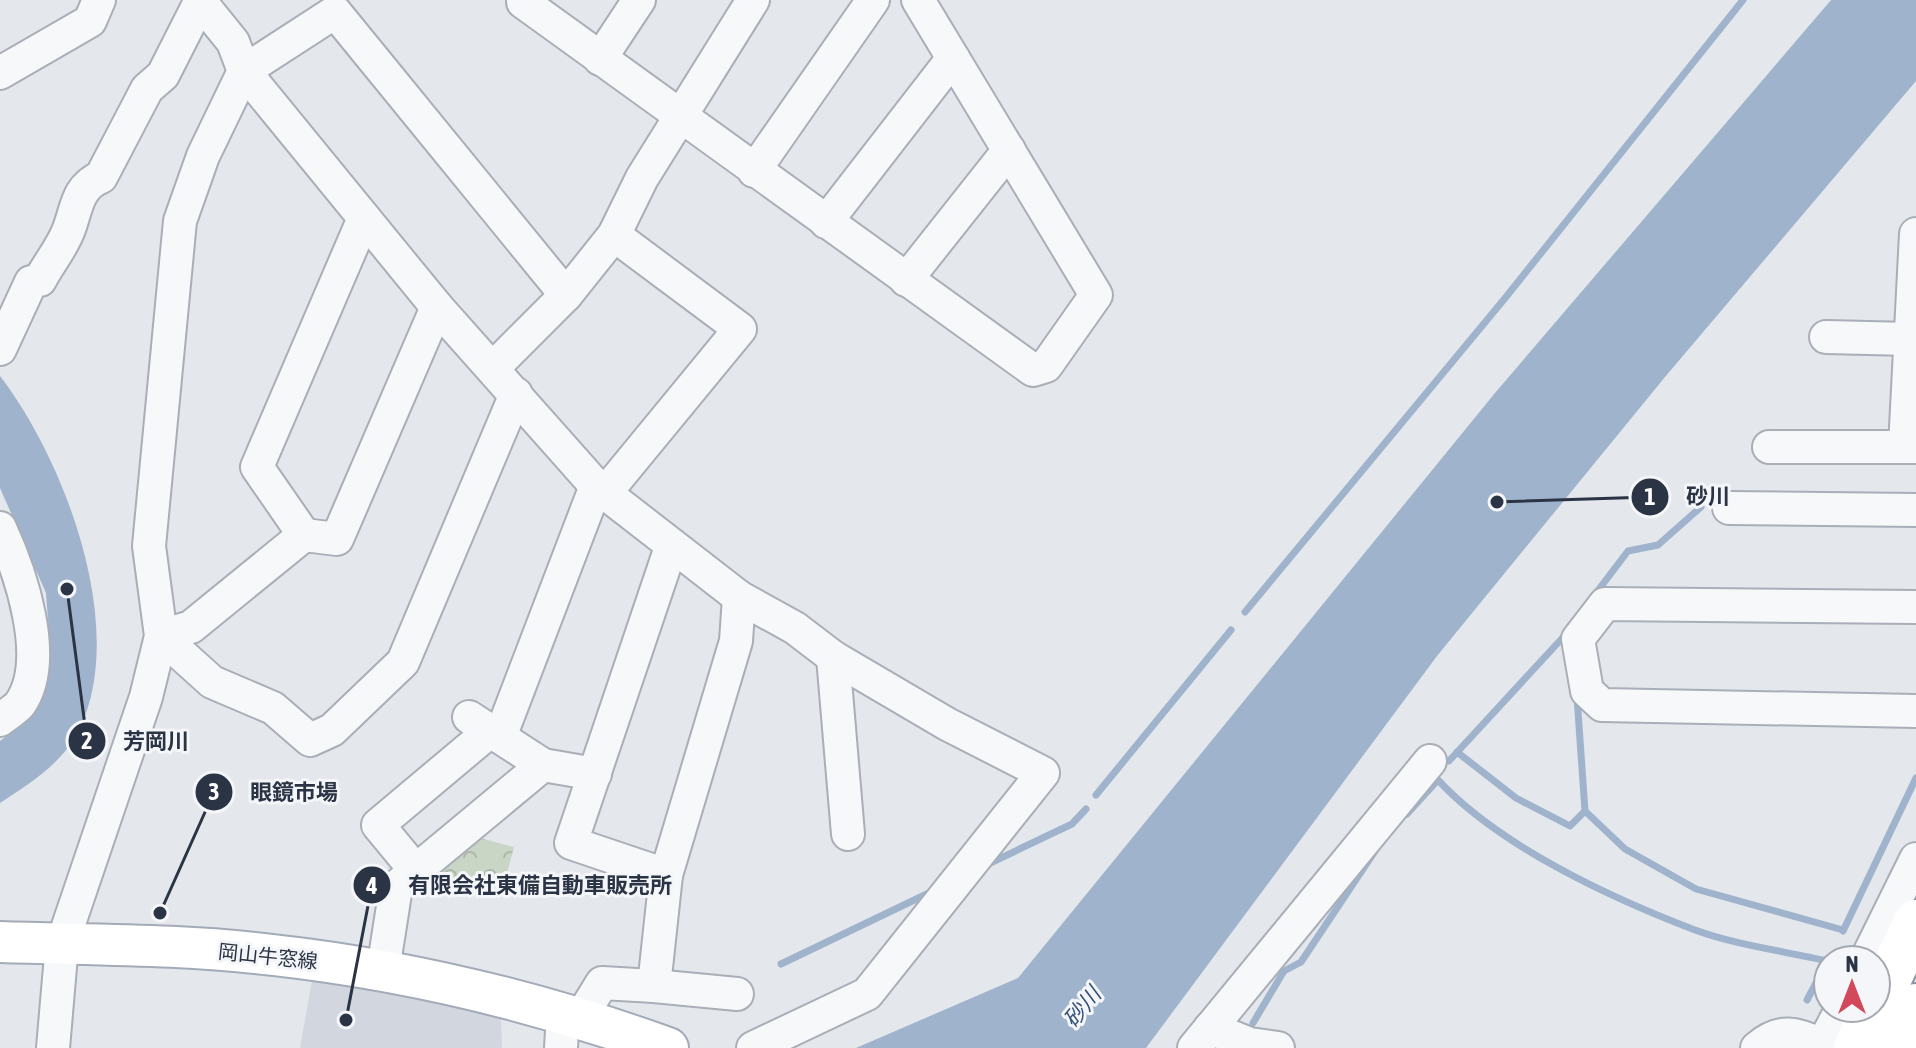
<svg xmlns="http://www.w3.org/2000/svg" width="1916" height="1048" viewBox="0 0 1916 1048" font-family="'Asap Condensed','Noto Sans JP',sans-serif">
  <defs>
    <pattern id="park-crowns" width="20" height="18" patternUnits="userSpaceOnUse" patternTransform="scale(2)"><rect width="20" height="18" fill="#c9d6c5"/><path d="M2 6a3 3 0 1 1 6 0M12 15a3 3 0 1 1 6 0" fill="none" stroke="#adb8ab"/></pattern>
  </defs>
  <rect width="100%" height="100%" fill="#e4e7ec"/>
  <!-- built -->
  <polygon fill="#d2d6de" points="313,975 501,1013 502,1048 300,1048"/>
  <!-- park -->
  <polygon fill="url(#park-crowns)" points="480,838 514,847 504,885 463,881 426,891 415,890"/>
  <!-- water -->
  <g fill="#9fb4cc">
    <polygon points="1831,0 1916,0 1916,81 1665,377 1437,656 1146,1048 856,1048 1018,978 1495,393"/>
    <path d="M0,376C64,459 129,628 79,730C63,763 29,784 0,803V741L29,720L43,685L50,646L46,593L0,488Z"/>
  </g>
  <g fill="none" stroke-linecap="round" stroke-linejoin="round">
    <!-- stream -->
    <g stroke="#9fb4cc" stroke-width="7">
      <polyline points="1593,597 1628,551 1658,545 1701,507"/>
      <polyline points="1245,612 1506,297 1743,0"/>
      <polyline points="1577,697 1585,811"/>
      <polyline points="1457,752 1516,798 1570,826 1585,811 1625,849 1696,889 1843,930"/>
      <polyline points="1449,761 1567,633"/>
      <polyline points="1096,795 1231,630"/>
      <path d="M1407,814L1438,780C1499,846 1611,898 1695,930C1736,945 1784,951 1827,961"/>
      <polyline points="984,866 1072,824 1086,809"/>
      <polyline points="1843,931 1916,778"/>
      <polyline points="781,964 933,891"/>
      <polyline points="1807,1000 1828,960"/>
      <polyline points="1253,1023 1284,971 1301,962 1375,851"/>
    </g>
    <defs>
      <g id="minor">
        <polyline points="199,0 233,42 244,71 437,307 596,486 739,597 795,628 833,657 947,724 1043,773 867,994 753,1048"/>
        <polyline points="525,0 523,2 1033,370 1046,366 1096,295 918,0"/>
        <polyline points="600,59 639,0"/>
        <polyline points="0,73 90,21 99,0"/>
        <polyline points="754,171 873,0"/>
        <polyline points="826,222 953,58"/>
        <polyline points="906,280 1009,150"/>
        <polyline points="1826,337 1910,339"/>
        <path d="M0,349L31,282L40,280C49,263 63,246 69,229C77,208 77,187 101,177L147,89L163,75L200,2"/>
        <polyline points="493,368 566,295 614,235 642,178 753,0"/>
        <polyline points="1769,447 1916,447"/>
        <polyline points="1905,447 1916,234"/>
        <polyline points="606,492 740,329 614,235"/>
        <polyline points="1729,508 1916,510"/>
        <path d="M0,528C20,571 51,660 20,704C15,710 6,715 0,720"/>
        <polyline points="304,535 337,539 437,307"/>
        <polyline points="1916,607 1605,604 1578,639 1587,691 1602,705 1916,711"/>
        <polyline points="161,636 212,682 273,708 310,740 332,730 403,662 516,394"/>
        <polyline points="161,636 191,627 304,535 257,467 364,218"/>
        <polyline points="833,657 848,834"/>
        <polyline points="469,717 543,765 595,774"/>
        <polyline points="500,737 596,486"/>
        <polyline points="416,871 378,825 490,731"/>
        <polyline points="666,875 571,843 671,547"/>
        <polyline points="1866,960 1916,859"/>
        <polyline points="383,970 396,887 543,765"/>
        <polyline points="654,986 737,994"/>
        <polyline points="586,1020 589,1004 602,983 654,986 666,875 736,641 739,597"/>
        <polyline points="1210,1028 1250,1044 1278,1048"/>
        <polyline points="53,1048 62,944 146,697 161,636 149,546 180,221 203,156 244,71 335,12 566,295"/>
        <polyline points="561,1048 563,1013"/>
        <polyline points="1194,1048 1430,761"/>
        <path d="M1757,1048C1781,1027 1796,1034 1823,1045"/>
        <polyline points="1821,1048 1842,1008"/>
      </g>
      <path id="major" d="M0,942C91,945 183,944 273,955C408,970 540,1002 668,1048"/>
      <g id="highway">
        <polyline points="1876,1006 1916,922"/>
        <polyline points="1856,1048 1875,1008"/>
        <polyline points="1894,1048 1916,1006"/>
      </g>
    </defs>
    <!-- minor casing -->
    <use href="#minor" stroke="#a9aeb7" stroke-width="36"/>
    <!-- major casing -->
    <use href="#major" stroke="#a3abb8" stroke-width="44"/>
    <!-- highway casing -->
    <use href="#highway" stroke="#8b94a3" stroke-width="48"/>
    <!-- minor -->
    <use href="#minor" stroke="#f7f8fa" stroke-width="32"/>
    <!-- major -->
    <use href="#major" stroke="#fff" stroke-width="40"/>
    <!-- highway -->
    <use href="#highway" stroke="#fff" stroke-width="44"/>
  </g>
  <g text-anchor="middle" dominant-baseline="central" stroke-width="6" stroke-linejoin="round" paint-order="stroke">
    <!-- street labels -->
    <g font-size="20" fill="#2b3445" stroke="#f4f6f9">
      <text transform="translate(268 956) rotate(6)">岡山牛窓線</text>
    </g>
    <!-- water labels -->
    <g font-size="22" font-style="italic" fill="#34527a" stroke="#f4f6f9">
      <text transform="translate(1082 1007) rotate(-51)">砂川</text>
    </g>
  </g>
  <!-- callouts -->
  <path fill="none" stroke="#2b3445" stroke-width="3" d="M1497 502L1650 497M67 589L87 741M160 913L214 792M346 1020L372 885"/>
  <g fill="#2b3445" stroke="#f4f6f9" stroke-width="3">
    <circle cx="1497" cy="502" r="8"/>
    <circle cx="67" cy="589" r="8"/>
    <circle cx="160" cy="913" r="8"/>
    <circle cx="346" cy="1020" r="8"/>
    <circle cx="1650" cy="497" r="20"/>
    <circle cx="87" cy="741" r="20"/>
    <circle cx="214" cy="792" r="20"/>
    <circle cx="372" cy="885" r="20"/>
  </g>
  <g font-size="24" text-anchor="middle" font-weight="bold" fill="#fff">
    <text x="1650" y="505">1</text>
    <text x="87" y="749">2</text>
    <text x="214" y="800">3</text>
    <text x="372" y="894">4</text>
  </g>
  <g font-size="22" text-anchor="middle" font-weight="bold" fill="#2b3445" stroke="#f4f6f9" stroke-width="6" stroke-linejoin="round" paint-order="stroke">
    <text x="1708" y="504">砂川</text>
    <text x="156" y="749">芳岡川</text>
    <text x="294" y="800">眼鏡市場</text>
    <text x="540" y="893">有限会社東備自動車販売所</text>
  </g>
  <!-- north arrow -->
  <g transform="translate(1852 984)"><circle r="38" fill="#f4f6f9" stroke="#a4a8b1" stroke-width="2"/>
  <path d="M0-6L14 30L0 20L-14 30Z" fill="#d1495b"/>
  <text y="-12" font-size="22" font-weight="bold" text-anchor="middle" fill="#2b3445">N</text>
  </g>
</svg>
